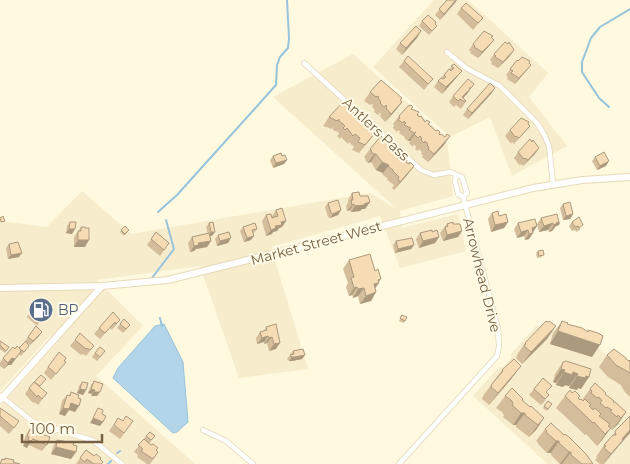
<svg xmlns="http://www.w3.org/2000/svg" width="630" height="464" viewBox="0 0 630 464" font-family="Montserrat,sans-serif">
  <rect width="100%" height="100%" fill="#fef9df"/>
  <!-- residential -->
  <g fill="#f7eccc">
    <polygon points="434,0 468,0 548,73 529,97 567,146 512,176 490,117 450,137 373,67"/>
    <polygon points="353,54 447,138 453,196 400,211 402,228 458,214 466,251 400,268 380,216 271,247 308,369 239,378 200,266 97,280 143,326 96,376 195,464 0,464 0,407 57,343 50,336 0,391 0,221 47,227 82,191 131,234 370,193 397,209 273,97"/>
    <polygon points="536,326 592,342 630,376 630,464 548,464 473,396 499,367 503,367 511,358 511,354"/>
  </g>
  <!-- water -->
  <polygon fill="#b2d5e9" stroke="#97c3dc" points="164,324 183,362 188,422 177,432 173,433 113,378 118,368 155,326"/>
  <g fill="none" stroke-linecap="round" stroke-linejoin="round">
    <!-- stream -->
    <g stroke="#97c3dc" stroke-width="2">
      <polyline points="609,107 599,98 582,72 582,62 591,38 600,27 630,9"/>
      <polyline points="158,212 177,195 276,85 277,65 280,57 288,48 289,38 287,0"/>
      <polyline points="152,278 174,249 166,220"/>
      <polyline points="160,318 162,326"/>
      <polyline points="117,453 120,451"/>
      <polyline points="108,464 111,461"/>
    </g>
    <defs>
      <g id="street">
        <polyline points="447,52 466,68 500,86 537,123 544,134 549,146 553,184"/>
        <polyline points="304,63 421,170 434,175 450,172 462,177 467,193 463,197"/>
        <polyline points="1,396 33,422 94,441 122,464"/>
        <polyline points="203,430 226,441 253,464"/>
        <polyline points="399,464 497,356 499,347 498,328 463,197 458,194 455,181 456,175"/>
      </g>
      <g id="secondary">
        <polyline points="0,288 102,286 168,280 533,188 582,180 630,177"/>
        <polyline points="0,400 102,286"/>
      </g>
    </defs>
    <!-- street casing -->
    <use href="#street" stroke="#e3d6ba" stroke-width="6"/>
    <!-- secondary casing -->
    <use href="#secondary" stroke="#e9d9b7" stroke-width="8"/>
    <!-- street -->
    <use href="#street" stroke="#fff" stroke-width="4.5"/>
    <!-- secondary -->
    <use href="#secondary" stroke="#fff" stroke-width="6"/>
  </g>
  <!-- wall -->
  <g fill="#d4bd9b">
    <polygon points="447,0 457,0 440,20 435,15"/>
    <polygon points="461,8 483,18 473,30 457,14"/>
    <polygon points="422,21 435,24 437,26 429,35 419,26"/>
    <polygon points="417,38 402,55 396,49 400,43"/>
    <polygon points="491,38 494,40 489,46 478,58 470,53 471,52 469,50 473,44"/>
    <polygon points="494,54 510,56 498,68 491,64 492,62 490,60"/>
    <polygon points="517,60 518,61 529,63 531,65 526,71 515,84 507,79 508,77 506,75"/>
    <polygon points="404,61 433,79 424,90 399,67"/>
    <polygon points="454,64 457,77 442,94 434,87 438,81"/>
    <polygon points="471,88 467,94 463,98 466,101 461,109 456,105 454,107 449,102 453,96"/>
    <polygon points="495,88 491,94 468,119 463,115 467,109"/>
    <polygon points="370,92 400,100 402,102 396,110 385,122 380,116 381,114 380,113 378,115 374,112 375,110 372,107 373,105 372,104 370,105 364,101"/>
    <polygon points="346,107 351,112 369,128 376,132 370,140 359,153 352,150 354,147 349,142 348,144 341,137 340,139 337,136 339,134 338,132 333,130 333,127 332,129 323,126 329,117"/>
    <polygon points="412,109 439,134 444,145 428,162 422,157 423,155 421,154 422,152 419,149 418,151 415,149 416,147 414,144 413,147 409,143 410,141 408,141 404,138 405,137 399,133 400,131 398,130 397,132 393,128 394,126 393,124 399,116"/>
    <polygon points="528,124 530,126 525,132 514,144 512,142 511,144 505,136 510,130"/>
    <polygon points="385,143 407,163 414,166 408,174 394,190 392,188 394,185 387,180 388,179 382,174 383,173 376,170 371,162 368,163 365,160 366,159 364,157 370,149"/>
    <polygon points="518,152 535,154 523,166 521,164 520,166 514,158"/>
    <polygon points="273,156 282,156 287,160 284,164 273,168 270,160"/>
    <polygon points="595,157 606,166 597,170 592,161"/>
    <polygon points="352,193 360,196 370,202 365,209 362,209 360,211 351,212 350,210 347,211 346,206 348,203 348,200"/>
    <polygon points="328,203 341,210 338,215 330,218 328,217 325,207"/>
    <polygon points="563,204 573,214 570,219 563,220 560,208"/>
    <polygon points="276,210 286,221 282,227 279,228 277,231 273,232 272,234 266,236 262,221 266,215 272,216"/>
    <polygon points="492,213 508,222 504,228 491,232 488,219"/>
    <polygon points="579,217 580,230 576,232 575,230 572,231 569,226 572,222"/>
    <polygon points="541,218 559,225 556,226 552,231 549,232 548,230 539,232 537,224"/>
    <polygon points="70,222 72,234 66,233 67,226"/>
    <polygon points="209,223 212,236 210,236 211,241 207,247 196,249 194,251 190,252 188,243 192,237 208,234 206,227"/>
    <polygon points="518,223 537,226 529,239 525,240 524,236 517,238 514,229"/>
    <polygon points="447,224 453,224 462,231 458,237 443,241 440,233"/>
    <polygon points="81,227 85,247 74,247 74,237"/>
    <polygon points="243,227 257,229 254,233 253,233 251,240 244,242 240,231"/>
    <polygon points="121,230 129,230 124,236 120,232"/>
    <polygon points="156,232 169,243 160,256 147,245"/>
    <polygon points="420,233 439,237 435,243 419,248 416,239"/>
    <polygon points="218,235 228,243 217,246 215,239"/>
    <polygon points="396,241 414,245 411,249 395,253 393,245"/>
    <polygon points="9,244 19,257 8,259 6,248"/>
    <polygon points="538,251 542,257 537,258 536,253"/>
    <polygon points="349,260 379,282 375,288 376,292 371,301 360,304 358,296 353,298 352,295 349,296 346,287 348,283 343,269"/>
    <polygon points="31,311 46,314 37,326 27,317"/>
    <polygon points="402,315 405,321 404,323 399,321"/>
    <polygon points="120,320 112,330 110,328 100,339 94,334 99,328"/>
    <polygon points="562,321 567,324 592,357 550,344 553,333"/>
    <polygon points="120,324 127,329 123,333 117,328"/>
    <polygon points="276,324 276,349 269,351 267,343 264,344 264,342 257,344 256,338 260,332 264,331 266,327"/>
    <polygon points="36,326 42,332 39,336 30,345 27,342 26,350 21,356 19,354 11,365 8,365 4,369 0,366 0,363 3,358 15,349 19,348 25,341"/>
    <polygon points="547,339 522,364 516,358 517,356 517,355 525,343"/>
    <polygon points="75,340 94,346 86,356 83,354 81,355 70,346"/>
    <polygon points="0,341 9,347 5,353 0,349"/>
    <polygon points="293,351 305,355 302,359 292,361 289,361 287,359"/>
    <polygon points="95,353 102,355 97,361 92,357"/>
    <polygon points="607,355 626,359 629,361 630,360 630,397 624,391 621,385 608,377 599,367"/>
    <polygon points="64,361 66,362 51,380 44,373 48,367"/>
    <polygon points="563,362 591,369 581,389 578,388 577,390 569,388 569,386 565,385 563,387 556,385 556,383 553,382 555,374"/>
    <polygon points="502,370 512,378 489,405 482,399 483,396"/>
    <polygon points="94,381 97,396 91,396 92,394 88,393 91,385"/>
    <polygon points="82,382 86,390 83,395 77,393 79,386"/>
    <polygon points="40,387 47,393 38,405 34,402 33,403 25,394 29,388"/>
    <polygon points="534,389 547,393 545,401 541,405 529,395"/>
    <polygon points="590,389 605,394 613,402 626,412 618,424 612,430 610,428 602,440 597,446 586,434 585,435 556,408 565,396 578,398 582,400"/>
    <polygon points="71,392 78,398 79,406 75,412 69,410 65,416 59,414 62,401 67,395 69,395"/>
    <polygon points="505,396 522,401 544,418 536,430 529,437 516,427 516,425 513,425 503,417 504,415 502,412 496,408"/>
    <polygon points="548,401 552,404 547,411 543,408"/>
    <polygon points="0,409 14,428 9,434 0,426"/>
    <polygon points="630,416 630,433 620,444 614,452 604,464 600,464 595,460 597,458 596,457 604,445 624,422"/>
    <polygon points="118,418 123,421 133,421 120,439 109,431"/>
    <polygon points="30,429 47,445 42,451 29,445 27,448 23,446 24,443 23,442 26,435"/>
    <polygon points="545,429 593,464 560,464 551,455 551,453 547,453 538,444 538,443 536,441"/>
    <polygon points="146,436 155,436 149,444 158,452 150,464 147,464 137,457 138,455 134,452"/>
    <polygon points="57,440 73,445 76,452 71,459 51,454 53,447"/>
    <polygon points="86,450 100,459 101,464 76,464"/>
  </g>
  <!-- shaded-wall -->
  <g fill="#ac9a7e">
    <polygon points="456,0 457,0 455,3 440,20 444,14"/>
    <polygon points="421,31 417,38 402,55 406,48"/>
    <polygon points="494,40 489,46 478,58 482,52"/>
    <polygon points="514,50 510,56 498,68 503,62"/>
    <polygon points="531,65 526,71 515,84 519,78"/>
    <polygon points="462,71 457,77 442,94 446,87"/>
    <polygon points="469,88 471,88 467,94 461,100 460,99"/>
    <polygon points="495,88 491,94 468,119 472,113"/>
    <polygon points="402,102 396,110 385,122 391,114"/>
    <polygon points="416,132 410,141 408,141 414,133"/>
    <polygon points="450,136 444,145 428,162 434,154"/>
    <polygon points="539,148 535,154 523,166 528,160"/>
    <polygon points="374,154 376,154 371,162 368,163"/>
    <polygon points="287,160 284,164 273,168 276,163"/>
    <polygon points="609,161 606,166 597,170 600,166"/>
    <polygon points="382,162 389,165 383,173 376,170"/>
    <polygon points="414,166 408,174 394,190 400,182"/>
    <polygon points="370,202 365,209 362,209 360,211 351,212 355,206"/>
    <polygon points="354,204 350,210 347,211 352,205"/>
    <polygon points="341,210 338,215 330,218 333,214"/>
    <polygon points="573,214 570,219 563,220 566,216"/>
    <polygon points="286,221 282,227 279,228 277,231 273,232 272,234 266,236 271,230 281,222"/>
    <polygon points="508,222 504,228 491,232 495,225"/>
    <polygon points="559,222 560,223 559,225 556,226 552,231 549,232 556,223"/>
    <polygon points="553,223 548,230 539,232 544,226"/>
    <polygon points="537,226 533,232 532,228"/>
    <polygon points="69,229 75,229 72,234 66,233"/>
    <polygon points="528,230 524,236 517,238 521,232"/>
    <polygon points="462,231 458,237 443,241 447,235"/>
    <polygon points="211,232 215,232 212,236 208,236"/>
    <polygon points="533,233 529,239 525,240 529,234"/>
    <polygon points="254,236 251,240 244,242 247,238"/>
    <polygon points="439,237 435,243 419,248 423,241"/>
    <polygon points="231,238 228,243 217,246 220,241"/>
    <polygon points="78,240 89,240 85,247 74,247"/>
    <polygon points="211,241 207,247 196,249 194,251 190,252 194,246 198,243"/>
    <polygon points="414,245 411,249 395,253 398,249"/>
    <polygon points="22,253 19,257 8,259 11,255"/>
    <polygon points="381,279 378,283 379,283 373,291 374,284 378,280"/>
    <polygon points="357,287 352,295 349,296 354,288"/>
    <polygon points="364,288 358,296 353,298 358,289"/>
    <polygon points="376,292 371,301 360,304 366,296"/>
    <polygon points="556,326 547,339 522,364 531,352"/>
    <polygon points="558,331 600,345 592,357 550,344"/>
    <polygon points="42,332 39,336 30,345 33,341"/>
    <polygon points="268,336 264,342 257,344 262,338"/>
    <polygon points="272,337 267,343 264,344 269,338"/>
    <polygon points="280,343 276,349 269,351 274,344"/>
    <polygon points="20,353 11,365 8,365 4,369 12,358"/>
    <polygon points="305,355 302,359 292,361 289,361 292,357"/>
    <polygon points="521,366 512,378 489,405 498,393"/>
    <polygon points="561,369 565,370 556,383 553,382"/>
    <polygon points="564,372 573,372 578,374 569,386 565,385 563,387 556,385"/>
    <polygon points="577,376 586,376 589,377 581,389 578,388 577,390 569,388"/>
    <polygon points="80,389 86,390 83,395 77,393"/>
    <polygon points="91,389 95,390 92,394 88,393"/>
    <polygon points="94,392 100,392 97,396 91,396"/>
    <polygon points="71,403 79,406 75,412 69,410 65,416 59,414 63,408"/>
    <polygon points="626,412 618,424 612,430 621,418"/>
    <polygon points="521,413 525,413 516,425 513,425"/>
    <polygon points="93,418 103,422 100,426 90,423"/>
    <polygon points="544,418 536,430 529,437 538,425"/>
    <polygon points="611,428 602,440 597,446 605,434"/>
    <polygon points="630,430 630,433 603,464 622,439"/>
    <polygon points="28,440 31,441 27,448 23,446"/>
    <polygon points="556,441 559,441 551,453 547,453"/>
    <polygon points="56,447 76,452 71,459 51,454"/>
    <polygon points="569,452 571,452 562,464 560,464"/>
  </g>
  <!-- building -->
  <g fill="#f6dcb4" stroke="#ac9a7e">
    <polygon points="447,0 456,0 444,14 439,9"/>
    <polygon points="466,3 483,18 478,23 461,8"/>
    <polygon points="428,15 436,22 435,24 437,26 432,31 422,21"/>
    <polygon points="416,26 421,31 406,48 400,43"/>
    <polygon points="484,31 493,36 491,37 494,40 482,52 474,47 475,46 473,44"/>
    <polygon points="505,42 508,44 509,42 514,50 503,62 495,57 496,56 494,54"/>
    <polygon points="408,56 433,79 428,84 404,61"/>
    <polygon points="522,57 530,61 529,63 531,65 519,78 511,73 513,71 510,69 517,60 518,61"/>
    <polygon points="454,64 462,71 446,87 438,81 441,78 443,79 446,77 444,75 449,69 451,71 454,68 451,66"/>
    <polygon points="468,79 474,84 471,88 469,88 470,89 462,97 466,101 465,102 460,99 458,101 453,96"/>
    <polygon points="381,80 402,98 400,100 402,102 391,114 386,108 387,106 386,105 384,107 380,103 381,102 378,98 379,97 377,96 376,97 370,92"/>
    <polygon points="490,83 495,88 472,113 467,109"/>
    <polygon points="343,102 347,106 346,107 348,107 351,109 351,112 352,113 354,112 360,120 361,118 368,124 369,128 376,132 365,145 358,142 360,138 355,134 353,136 347,128 345,130 343,128 345,126 343,124 339,121 339,119 337,121 329,117"/>
    <polygon points="411,105 413,107 411,109 419,112 417,115 420,117 421,116 425,122 427,120 430,122 428,124 436,131 438,130 440,132 439,134 440,135 441,134 445,137 447,134 450,136 434,154 428,149 429,147 427,145 428,144 425,141 424,143 421,140 422,139 420,136 418,138 414,134 416,132 414,133 409,130 411,128 404,125 406,123 404,121 403,123 398,120 400,118 399,116 408,106"/>
    <polygon points="521,118 529,122 528,124 530,126 519,138 516,136 515,137 510,130"/>
    <polygon points="381,136 385,140 385,143 387,141 390,144 389,147 390,148 392,146 395,149 393,150 396,153 398,151 400,154 399,156 401,158 403,156 407,160 406,162 407,163 409,164 410,162 414,166 400,182 398,179 399,177 393,171 393,170 388,166 389,165 382,162 376,154 374,154 371,152 372,151 370,149"/>
    <polygon points="530,139 532,142 533,140 539,148 528,160 525,158 524,159 518,152"/>
    <polygon points="604,152 609,161 600,166 595,157"/>
    <polygon points="281,153 282,156 285,155 287,160 276,163 273,156"/>
    <polygon points="359,192 360,196 368,196 370,202 364,204 365,205 355,206 354,204 352,205 351,200 353,200 352,193"/>
    <polygon points="338,200 341,210 333,214 331,213 328,203"/>
    <polygon points="570,202 573,214 566,216 563,204"/>
    <polygon points="282,208 286,221 281,222 282,225 275,226 276,228 271,230 266,215 271,214 272,218 278,216 276,210"/>
    <polygon points="498,211 499,216 506,214 508,222 495,225 492,213"/>
    <polygon points="557,214 559,222 556,223 556,224 553,225 553,223 544,226 541,218"/>
    <polygon points="3,216 5,221 1,222 0,218"/>
    <polygon points="579,217 583,225 579,228 578,226 575,227 572,222"/>
    <polygon points="535,219 537,226 532,228 533,233 529,234 528,230 521,232 518,223"/>
    <polygon points="70,222 76,222 75,229 69,229"/>
    <polygon points="213,222 215,232 211,232 209,223"/>
    <polygon points="453,222 453,224 460,224 462,231 447,235 445,227 448,226 447,224"/>
    <polygon points="255,223 257,229 252,230 254,236 247,238 243,227"/>
    <polygon points="125,226 129,230 125,234 121,230"/>
    <polygon points="81,227 85,227 85,228 89,228 89,240 78,240 78,231 81,231"/>
    <polygon points="432,230 432,232 437,230 439,237 423,241 420,233"/>
    <polygon points="156,232 169,243 164,250 151,239"/>
    <polygon points="229,232 231,238 220,241 218,235"/>
    <polygon points="209,233 211,241 198,243 199,245 194,246 192,237"/>
    <polygon points="412,238 414,245 398,249 396,241"/>
    <polygon points="18,242 22,253 11,255 9,244"/>
    <polygon points="543,250 544,255 539,256 538,251"/>
    <polygon points="370,254 375,271 378,269 381,279 378,280 379,283 374,284 376,292 366,296 364,288 358,289 357,287 354,288 351,278 354,277 349,260"/>
    <polygon points="44,299 52,306 46,313 38,307"/>
    <polygon points="37,305 46,314 41,320 31,311"/>
    <polygon points="113,312 120,320 116,324 115,322 105,333 99,328"/>
    <polygon points="402,315 407,317 405,321 400,318"/>
    <polygon points="124,319 130,325 126,329 120,324"/>
    <polygon points="546,321 548,322 549,321 556,326 531,352 524,346 526,344 525,343"/>
    <polygon points="562,321 568,323 567,324 582,328 588,332 588,330 598,333 603,336 600,345 558,331"/>
    <polygon points="276,324 280,343 274,344 272,337 269,338 268,336 262,338 260,332 267,330 266,327"/>
    <polygon points="36,326 42,332 33,341 28,337"/>
    <polygon points="80,333 94,346 90,350 87,348 86,349 75,340"/>
    <polygon points="0,341 9,347 6,351 0,345"/>
    <polygon points="26,341 29,346 24,352 19,348"/>
    <polygon points="17,346 21,350 20,353 15,359 12,358 8,363 3,358 13,347 15,349"/>
    <polygon points="100,347 105,351 100,357 95,353"/>
    <polygon points="303,349 305,355 295,357 292,357 290,355 294,354 293,351"/>
    <polygon points="614,349 626,358 626,359 629,361 630,360 630,373 616,365 607,355"/>
    <polygon points="59,352 66,358 64,361 66,362 56,374 48,367"/>
    <polygon points="514,359 521,366 498,393 491,387 492,384 503,371 502,370"/>
    <polygon points="566,361 591,369 589,377 586,376 585,378 577,376 578,374 573,372 572,375 564,372 565,370 561,369 563,362"/>
    <polygon points="41,375 46,379 40,386 34,382"/>
    <polygon points="543,378 552,386 546,392 549,395 545,399 534,389"/>
    <polygon points="94,381 103,384 100,392 94,392 95,390 91,389"/>
    <polygon points="34,382 47,393 42,399 38,395 37,397 29,388"/>
    <polygon points="82,382 88,383 86,390 80,389"/>
    <polygon points="595,383 606,393 605,394 614,401 613,402 615,402 626,412 621,418 618,415 617,417 610,411 612,410 607,407 606,408 600,403 602,401 600,398 598,397 597,398 591,393 592,391 590,389"/>
    <polygon points="512,388 523,399 522,400 530,407 531,406 544,418 538,425 525,415 525,413 521,413 512,405 513,403 511,400 505,396"/>
    <polygon points="570,390 572,393 575,391 580,396 578,398 580,400 581,399 583,401 585,399 591,405 589,406 593,410 595,408 601,414 599,416 610,424 608,426 611,428 605,434 594,422 593,423 565,396"/>
    <polygon points="71,392 79,395 78,398 81,399 79,406 71,403 69,409 63,408 67,395 70,396"/>
    <polygon points="548,401 552,404 548,409 544,406"/>
    <polygon points="0,408 19,421 14,428 0,416"/>
    <polygon points="98,408 103,410 102,414 106,416 103,422 93,418"/>
    <polygon points="126,416 133,421 124,433 114,425 118,418 123,421"/>
    <polygon points="630,416 630,430 622,439 623,440 611,454 604,448 606,446 604,445 613,435 616,435 615,431"/>
    <polygon points="551,423 564,435 565,434 569,437 586,454 593,464 582,464 571,455 571,452 569,452 559,443 559,441 556,441 546,432 547,431 545,429"/>
    <polygon points="30,429 50,437 47,445 33,439 31,441 28,440 29,437 27,436"/>
    <polygon points="150,432 155,436 151,440 146,436"/>
    <polygon points="144,439 151,445 153,444 158,448 156,450 158,452 153,459 141,451 143,449 138,445"/>
    <polygon points="57,440 74,443 73,445 77,446 76,452 56,447"/>
    <polygon points="86,450 94,456 96,454 101,458 100,459 103,462 101,464 94,464 87,459 85,462 80,458"/>
    <polygon points="5,458 14,460 13,462 20,464 0,464 2,459 5,460"/>
  </g>
  <!-- icons -->
  <defs>
    <symbol id="fuel-disc" viewBox="-11 -11 22 22"><circle r="9.5" fill="#5c6f8a" stroke="#fffbe7"/><path d="M-5.5-6h7V0h2V4h1.3V-2.5L3-4.5l.8-.8L6-3V5H2.5V1h-1V6h-7ZM-4.2-4.7v3.2H.2V-4.7Z" fill="#fff"/></symbol>
  </defs>
  <g fill-rule="evenodd">
    <use href="#fuel-disc" x="27" y="296" width="28" height="28"/>
  </g>
  <g text-anchor="middle" dominant-baseline="central" stroke-width="4" stroke-linejoin="round" paint-order="stroke">
    <!-- street labels -->
    <g font-size="14" fill="#776144" stroke="#fffbe7">
      <text transform="translate(376 129) rotate(43)">Antlers Pass</text>
      <text transform="translate(316 243) rotate(-15)">Market Street West</text>
      <text transform="translate(482 275) rotate(76)">Arrowhead Drive</text>
    </g>
    <!-- service labels -->
    <g font-size="14" fill="#4e5e75" stroke="#fffbe7" text-anchor="start">
      <text x="58" y="310">BP</text>
    </g>
  </g>
  <!-- scale -->
  <path d="M22 434v8h80v-8" fill="none" stroke="#776144" stroke-width="2.5"/>
  <text x="30" y="434" font-size="15" fill="#776144" stroke="#fffbe7" stroke-width="4" paint-order="stroke">100 m</text>
</svg>
